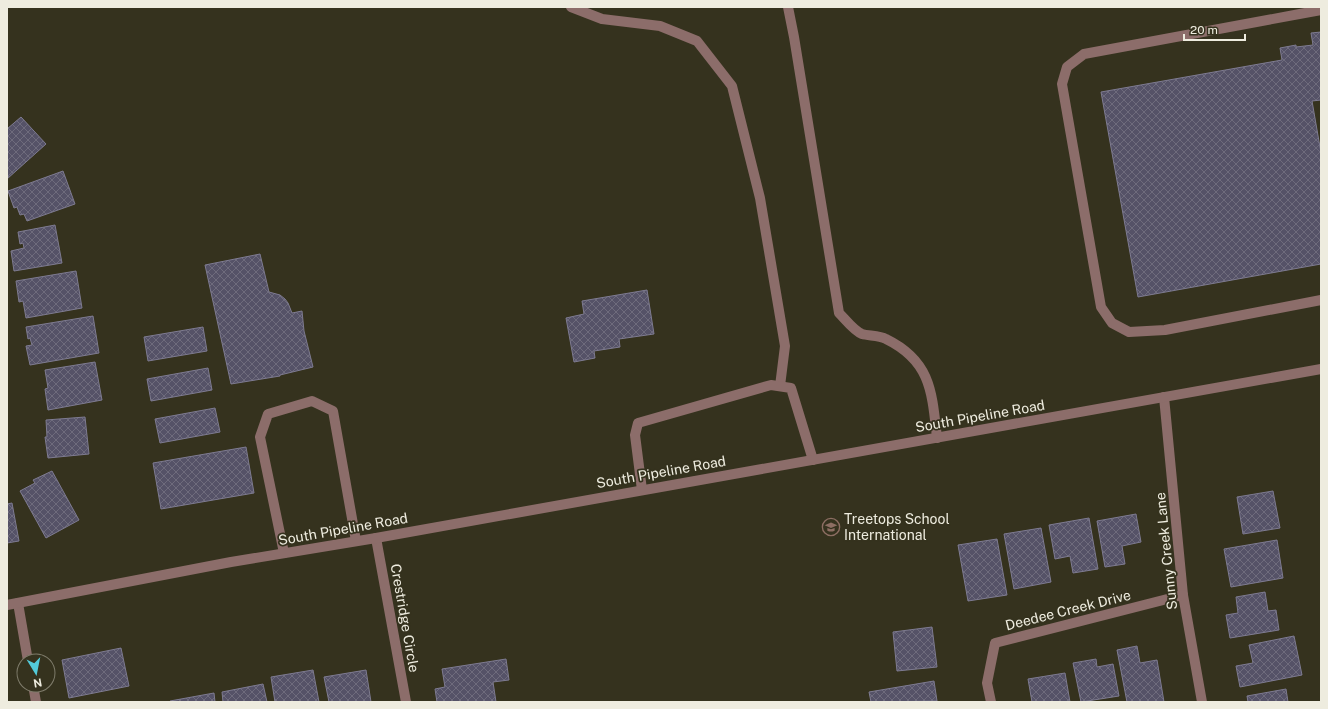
<svg xmlns="http://www.w3.org/2000/svg" width="1328" height="709" viewBox="0 0 1328 709" font-family="'Public Sans',sans-serif">
  <defs>
    <pattern id="building-cross-hatch" width="8" height="8" patternUnits="userSpaceOnUse"><rect width="8" height="8" fill="#555267"/><path d="M0 0l8 8M0 8l8-8" fill="none" stroke="#6e6b7c"/></pattern>
  </defs>
  <rect width="100%" height="100%" fill="#35321e"/>
  <!-- building -->
  <g fill="url(#building-cross-hatch)" stroke="#7e7b91">
    <polygon points="1321,32 1321,100 1312,101 1321,153 1321,264 1138,297 1101,92 1282,60 1280,48 1296,45 1296,47 1313,45 1311,33"/>
    <polygon points="21,117 46,144 7,179 7,129"/>
    <polygon points="63,171 75,204 27,221 24,214 20,215 17,207 14,208 8,191"/>
    <polygon points="55,225 62,263 14,271 11,251 24,248 23,243 20,244 18,232"/>
    <polygon points="260,254 269,292 280,295 285,299 288,303 292,313 302,311 304,331 313,367 280,375 280,376 231,384 205,265"/>
    <polygon points="76,271 82,308 26,318 23,301 19,302 16,281"/>
    <polygon points="647,290 654,334 619,339 620,347 594,351 595,358 574,362 566,318 584,314 582,301"/>
    <polygon points="93,316 99,353 30,365 26,346 32,345 30,338 28,339 26,327"/>
    <polygon points="203,327 207,351 148,361 144,337"/>
    <polygon points="95,362 102,400 48,410 45,389 48,388 45,370"/>
    <polygon points="208,368 212,390 151,401 147,379"/>
    <polygon points="215,408 220,432 160,443 155,419"/>
    <polygon points="85,417 89,454 48,458 45,437 47,437 46,420"/>
    <polygon points="246,447 254,493 161,509 153,463"/>
    <polygon points="52,471 79,520 46,538 20,491 35,483 33,480"/>
    <polygon points="1273,491 1280,528 1243,534 1237,497"/>
    <polygon points="12,503 19,541 7,543 7,504"/>
    <polygon points="1136,514 1141,542 1122,546 1125,564 1105,567 1097,521"/>
    <polygon points="1089,518 1098,569 1073,573 1070,556 1055,559 1049,525"/>
    <polygon points="1041,528 1051,582 1014,589 1004,534"/>
    <polygon points="997,539 1007,595 968,601 958,545"/>
    <polygon points="1277,540 1283,578 1231,587 1224,549"/>
    <polygon points="1265,592 1268,611 1276,610 1279,630 1230,638 1226,615 1238,613 1236,597"/>
    <polygon points="932,627 937,667 897,671 893,632"/>
    <polygon points="1294,636 1302,675 1240,687 1236,666 1253,663 1249,645"/>
    <polygon points="1137,646 1140,663 1157,660 1164,702 1127,702 1117,650"/>
    <polygon points="121,648 129,686 69,698 62,660"/>
    <polygon points="506,659 509,680 493,682 496,702 437,702 435,689 445,687 442,669"/>
    <polygon points="1096,659 1097,667 1113,664 1119,696 1081,702 1073,663"/>
    <polygon points="313,670 319,702 275,702 271,677"/>
    <polygon points="366,670 371,702 329,702 324,677"/>
    <polygon points="1065,673 1070,702 1032,702 1028,679"/>
    <polygon points="934,681 937,701 871,702 869,692"/>
    <polygon points="263,684 267,702 223,702 222,692"/>
    <polygon points="1286,689 1288,702 1248,702 1247,696"/>
    <polygon points="214,693 215,702 171,702 170,701"/>
  </g>
  <g fill="none" stroke-linecap="round" stroke-linejoin="round">
    <!-- minor -->
    <g stroke="#8c6d6a" stroke-width="10">
      <polyline points="571,7 602,19 660,26 697,41 732,86 760,198 785,346 780,386"/>
      <path d="M788,7L794,37L839,313C845,319 854,331 862,334C869,336 879,335 886,339C931,361 932,392 937,438"/>
      <polyline points="1321,10 1084,54 1067,67 1062,84 1101,307 1112,323 1129,332 1165,330 1321,300"/>
      <polyline points="1164,397 1183,595 1202,702"/>
      <polyline points="642,490 635,435 638,423 771,385 791,388 813,460"/>
      <polyline points="376,538 406,702"/>
      <polyline points="284,553 260,437 268,414 312,401 333,411 356,541"/>
      <polyline points="18,603 28,661"/>
      <polyline points="7,605 231,562 376,538 1321,369"/>
      <polyline points="33,685 36,702"/>
      <polyline points="991,702 987,683 995,643 1183,595"/>
    </g>
  </g>
  <!-- icons -->
  <defs>
    <symbol id="school-ring" viewBox="-11 -11 22 22"><circle r="9.5" fill="#35321e" stroke="#8d6e63" stroke-width="1.5"/><path d="M0-5L7-2L0 1L-7-2ZM-4 1L0 2.5L4 1V4Q0 6-4 4Z" fill="#8d6e63"/></symbol>
  </defs>
  <g fill-rule="evenodd">
    <use href="#school-ring" x="821" y="517" width="20" height="20"/>
  </g>
  <g text-anchor="middle" dominant-baseline="central" stroke-width="3.5" stroke-linejoin="round" paint-order="stroke">
    <!-- street labels -->
    <g font-size="14" fill="#eeecdf" stroke="#35321e">
      <text transform="translate(980 416) rotate(-10)">South Pipeline Road</text>
      <text transform="translate(661 472) rotate(-10)">South Pipeline Road</text>
      <text transform="translate(343 529) rotate(-10)">South Pipeline Road</text>
      <text transform="translate(1166 551) rotate(-96)">Sunny Creek Lane</text>
      <text transform="translate(1068 610) rotate(-14)">Deedee Creek Drive</text>
      <text transform="translate(405 618) rotate(80)">Crestridge Circle</text>
    </g>
    <!-- poi labels -->
    <g font-size="14" fill="#eeecdf" stroke="#35321e" text-anchor="start">
      <text x="844" y="519">Treetops School<tspan x="844" dy="16">International</tspan></text>
    </g>
  </g>
  <!-- border -->
  <rect width="1328" height="709" fill="none" stroke="#eeecdf" stroke-width="16"/>
  <!-- north arrow -->
  <g transform="translate(36 673) rotate(170)"><circle r="19" fill="#35321e" stroke="#7f7c6b"/>
  <path d="M0-3L7 15L0 10L-7 15Z" fill="#53cbda"/>
  <text y="-6" font-size="11" font-weight="bold" text-anchor="middle" fill="#eeecdf">N</text>
  </g>
  <!-- scale -->
  <path d="M1184 34v6h61v-6" fill="none" stroke="#eeecdf" stroke-width="2"/>
  <text x="1190" y="34" font-size="12" fill="#eeecdf" stroke="#35321e" stroke-width="3" paint-order="stroke">20 m</text>
</svg>
